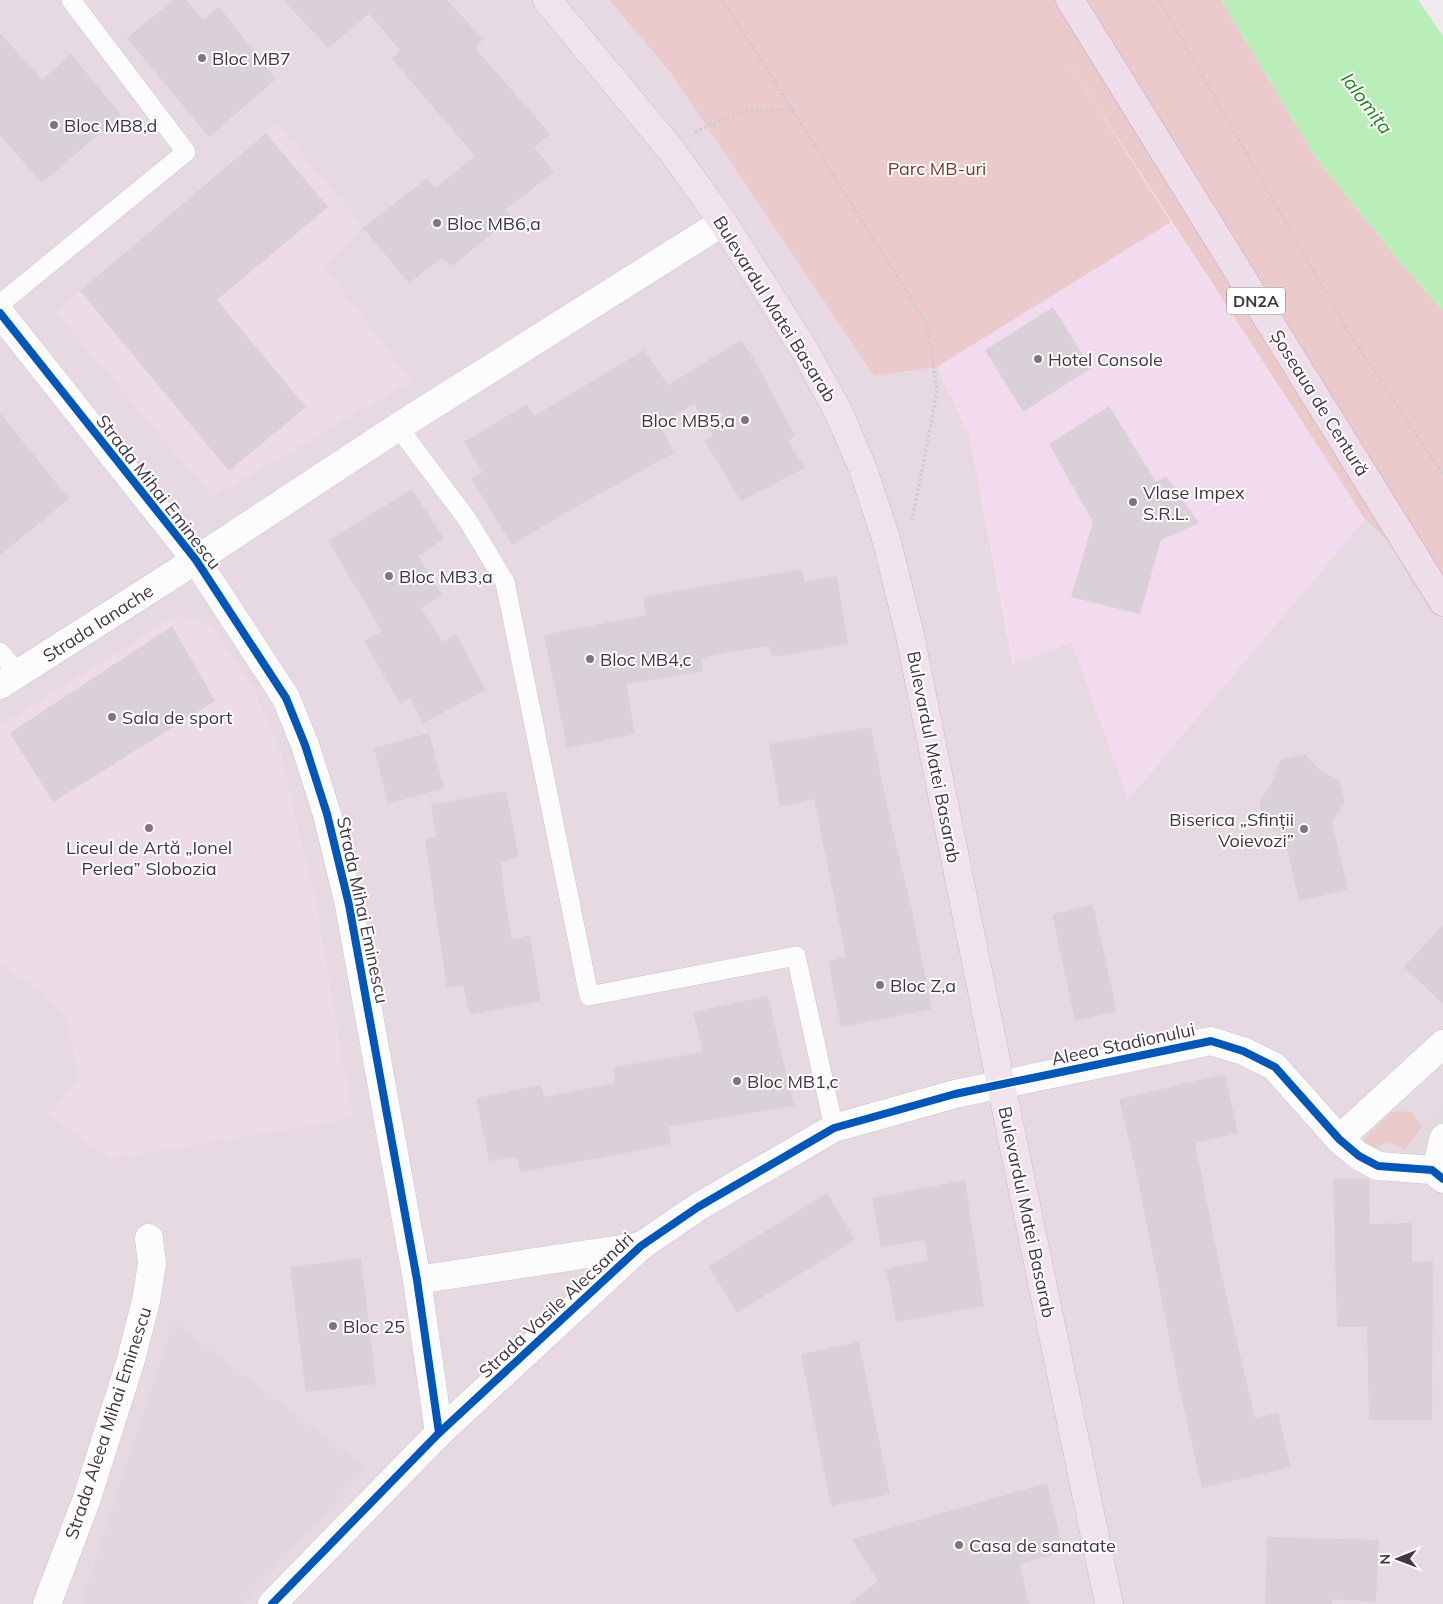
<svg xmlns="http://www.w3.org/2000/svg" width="1443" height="1604" viewBox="0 0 1443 1604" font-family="Mulish,sans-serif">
  <rect width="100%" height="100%" fill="#f0e9ee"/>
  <!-- residential -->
  <polygon fill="#e6d9e2" points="0,0 609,0 671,73 874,376 937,367 969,434 1013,664 1072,642 1128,799 1365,519 1443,595 1443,1604 0,1604"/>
  <!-- commercial -->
  <polygon fill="#f3dbef" points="1171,222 1365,519 1128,800 1072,642 1014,664 969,434 937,367"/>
  <!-- industrial -->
  <polygon fill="#e1d8df" points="173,1321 367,1468 242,1604 81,1604"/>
  <!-- education -->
  <g fill="#eedbe8">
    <polygon points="276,124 363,226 323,266 411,381 213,497 56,312"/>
    <polygon points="178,614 200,621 214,630 254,689 281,755 316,900 353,1118 111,1159 49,1115 79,1081 66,1016 45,995 0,963 0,726"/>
  </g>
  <!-- green -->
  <g fill="#ebcacb">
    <polygon points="609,0 1221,0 1316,158 1396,257 1443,311 1443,595 1365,519 1060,49 1171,222 937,367 874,376 671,73"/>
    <path d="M1410,1111L1423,1126L1405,1150C1389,1141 1386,1140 1371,1152L1361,1142L1391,1112Z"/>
  </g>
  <!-- parking -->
  <polygon fill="#e1dadf" points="1443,1107 1443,1156 1438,1162 1408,1152 1426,1126"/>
  <!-- water -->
  <polygon fill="#b9eeb9" points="1221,0 1418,0 1443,36 1443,311 1396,257 1316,158"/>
  <!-- building -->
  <g fill="#d9d1d7">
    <polygon points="173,0 186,0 203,20 219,7 276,79 209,137 127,38"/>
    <polygon points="287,0 447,0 483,39 475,48 550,134 534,147 554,172 505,210 512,218 452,266 442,258 409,283 363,228 427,178 435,188 475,156 392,59 400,50 369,14 328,48 285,2"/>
    <polygon points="0,33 42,80 71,54 121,115 42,183 0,135"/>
    <polygon points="266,133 328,207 217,300 306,407 229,471 80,291"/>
    <polygon points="1053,307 1091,368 1023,412 985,350"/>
    <polygon points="741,340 752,356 795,436 788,441 805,468 741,501 704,440 713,436 694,404 659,424 674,453 570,510 512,545 471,478 482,472 464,442 527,404 534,416 644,350 668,385"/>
    <polygon points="1109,406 1156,482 1166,476 1199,523 1161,540 1140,614 1071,597 1093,522 1049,444"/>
    <polygon points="0,413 69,499 0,555"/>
    <polygon points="412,489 444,539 418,556 442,595 421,608 442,642 456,635 486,690 423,723 410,698 400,703 364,641 382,631 328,541"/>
    <polygon points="802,569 805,582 837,576 848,644 772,657 769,646 731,652 701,658 703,671 626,684 635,734 567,748 544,635 646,615 643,597"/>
    <polygon points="172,626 215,701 53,802 10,733"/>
    <polygon points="871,727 887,806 911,906 932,1009 841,1027 828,961 846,957 814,799 780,807 769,744"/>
    <polygon points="429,733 444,788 388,804 374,748"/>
    <polygon points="1305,754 1321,771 1339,780 1345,802 1332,822 1348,890 1299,901 1284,834 1265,825 1259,803 1272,782 1280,760"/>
    <polygon points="506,791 519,857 501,862 505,899 512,940 530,935 541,1001 470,1015 463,985 447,988 425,839 436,837 431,805"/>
    <polygon points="1093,905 1117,1011 1075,1021 1052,914"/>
    <polygon points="1443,925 1443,1004 1404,967"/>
    <polygon points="768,996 794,1106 668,1127 671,1144 599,1158 520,1172 517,1157 489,1161 476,1098 541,1085 544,1097 615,1083 614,1067 703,1052 693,1012"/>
    <polygon points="1225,1074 1238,1133 1195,1143 1221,1272 1255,1418 1278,1413 1291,1467 1202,1488 1179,1387 1138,1180 1119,1099"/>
    <polygon points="1369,1178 1370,1224 1412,1223 1412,1262 1433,1261 1432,1420 1369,1420 1367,1327 1337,1327 1333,1179"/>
    <polygon points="965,1180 984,1306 896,1322 886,1269 928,1260 925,1240 881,1247 872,1198"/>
    <polygon points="827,1193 855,1240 737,1313 709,1266"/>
    <polygon points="361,1258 376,1384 306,1392 290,1267"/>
    <polygon points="859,1342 890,1494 831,1506 801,1354"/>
    <polygon points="1047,1483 1064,1552 1020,1564 1029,1604 849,1604 878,1581 852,1539"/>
    <polygon points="1267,1537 1379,1540 1376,1602 1332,1599 1332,1604 1265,1604"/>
  </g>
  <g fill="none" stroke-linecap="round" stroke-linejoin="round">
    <defs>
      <g id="service">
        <polyline points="0,304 186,152 71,0"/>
        <polyline points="398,427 467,519 505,582 589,996 796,956 834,1128"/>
        <polyline points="0,652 19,674"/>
        <polyline points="1432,1170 1439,1137 1443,1133"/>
      </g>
      <g id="minor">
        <polyline points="0,313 196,560 286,698 305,745 327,814 349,905 417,1280 439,1433"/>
        <polyline points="0,685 196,560 398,427 723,222"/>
        <polyline points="1339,1139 1443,1044"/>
        <polyline points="417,1280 641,1246"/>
        <polyline points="47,1604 86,1501 130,1363 146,1301 152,1264 149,1238"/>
        <polyline points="272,1604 439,1433 641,1246 698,1207 834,1128 955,1094 1211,1041 1243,1051 1275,1067 1339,1139 1359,1156 1378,1166 1432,1170 1443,1179"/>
      </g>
      <polyline id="primary" points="547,0 671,150 723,222 805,351 838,411 863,469 887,542 909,631 1001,1085 1109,1604"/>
      <polyline id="trunk" points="1070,0 1443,602"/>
    </defs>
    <!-- service casing -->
    <use href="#service" stroke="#ccc5ca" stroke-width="20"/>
    <!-- minor casing -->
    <use href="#minor" stroke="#ccc5ca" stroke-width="29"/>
    <!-- primary casing -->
    <use href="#primary" stroke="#d2b6ca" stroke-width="29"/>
    <!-- trunk casing -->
    <use href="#trunk" stroke="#c7a4bf" stroke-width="29"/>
    <!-- path -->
    <g stroke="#d1cacf" stroke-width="3" stroke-dasharray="2.5 2.5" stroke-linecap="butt">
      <polyline points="723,0 927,324 937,392 912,521"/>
      <polyline points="1159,0 1348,331 1443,475"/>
      <polyline points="695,132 744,111 793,109"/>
    </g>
    <!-- service -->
    <use href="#service" stroke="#fdfcfc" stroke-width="19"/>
    <!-- minor -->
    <use href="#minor" stroke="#fdfcfc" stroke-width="28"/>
    <!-- primary -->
    <use href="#primary" stroke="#f1e3ec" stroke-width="28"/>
    <!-- trunk -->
    <use href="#trunk" stroke="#eedee9" stroke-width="28"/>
    <defs>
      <g id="cycleway">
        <polyline points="0,313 196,560 286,698 305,745 327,814 349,905 417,1280 439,1433"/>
        <polyline points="272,1604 439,1433 641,1246 698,1207 834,1128 955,1094 1211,1041 1243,1051 1275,1067 1339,1139 1359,1156 1378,1166 1432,1170 1443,1179"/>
      </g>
    </defs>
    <!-- cycleway casing -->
    <use href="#cycleway" stroke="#fff" stroke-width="11"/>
    <!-- cycleway -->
    <use href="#cycleway" stroke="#0057b8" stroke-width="8"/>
  </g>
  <!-- markers -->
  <g fill="#81747e" stroke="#fff" stroke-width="2">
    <circle cx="202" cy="58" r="5"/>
    <circle cx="54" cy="125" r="5"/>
    <circle cx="437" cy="223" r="5"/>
    <circle cx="1038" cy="359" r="5"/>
    <circle cx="745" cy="420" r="5"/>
    <circle cx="1133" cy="502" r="5"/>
    <circle cx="389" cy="576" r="5"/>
    <circle cx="590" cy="659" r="5"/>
    <circle cx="112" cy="717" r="5"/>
    <circle cx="149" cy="828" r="5"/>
    <circle cx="1304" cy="829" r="5"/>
    <circle cx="880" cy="985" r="5"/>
    <circle cx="737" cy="1081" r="5"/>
    <circle cx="333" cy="1326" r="5"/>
    <circle cx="959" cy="1545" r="5"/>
  </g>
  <g text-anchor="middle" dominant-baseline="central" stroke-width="4" stroke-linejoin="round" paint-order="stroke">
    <!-- shield labels -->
    <rect fill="#fff" stroke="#7d727b" stroke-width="1" x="1227" y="287.5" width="58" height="27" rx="4"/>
    <g font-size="16" font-weight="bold" fill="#453542">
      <text x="1256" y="301">DN2A</text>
    </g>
    <!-- poi labels -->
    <g font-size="18" fill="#453542" stroke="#fff" text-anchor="start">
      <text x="212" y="58">Bloc MB7</text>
      <text x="64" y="125">Bloc MB8,d</text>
      <text x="447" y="223">Bloc MB6,a</text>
      <text x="1048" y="359">Hotel Console</text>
      <text x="735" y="420" text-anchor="end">Bloc MB5,a</text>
      <text x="1143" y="492">Vlase Impex<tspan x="1143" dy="21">S.R.L.</tspan></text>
      <text x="399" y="576">Bloc MB3,a</text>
      <text x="600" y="659">Bloc MB4,c</text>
      <text x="122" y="717">Sala de sport</text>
      <text x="1294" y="819" text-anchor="end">Biserica „Sfinții<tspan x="1294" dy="21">Voievozi”</tspan></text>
      <text x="149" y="847" text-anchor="middle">Liceul de Artă „Ionel<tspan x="149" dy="21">Perlea” Slobozia</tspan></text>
      <text x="890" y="985">Bloc Z,a</text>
      <text x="747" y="1081">Bloc MB1,c</text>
      <text x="343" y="1326">Bloc 25</text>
      <text x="969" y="1545">Casa de sanatate</text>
    </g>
    <!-- park labels -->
    <g font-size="18" fill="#773929" stroke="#fff">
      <text x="937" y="168">Parc MB-uri</text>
    </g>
    <!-- street labels -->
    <g font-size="18" fill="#453542" stroke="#fff">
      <text transform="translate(775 309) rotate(58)">Bulevardul Matei Basarab</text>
      <text transform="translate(1320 403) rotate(58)">Șoseaua de Centură</text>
      <text transform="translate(159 492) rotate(52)">Strada Mihai Eminescu</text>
      <text transform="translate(98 623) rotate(-33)">Strada Ianache</text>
      <text transform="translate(934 757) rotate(79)">Bulevardul Matei Basarab</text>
      <text transform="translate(363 910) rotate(78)">Strada Mihai Eminescu</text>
      <text transform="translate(1123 1044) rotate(-12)">Aleea Stadionului</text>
      <text transform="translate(1027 1212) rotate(78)">Bulevardul Matei Basarab</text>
      <text transform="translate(556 1305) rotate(-43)">Strada Vasile Alecsandri</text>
      <text transform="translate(108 1423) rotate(-72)">Strada Aleea Mihai Eminescu</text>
    </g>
    <!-- water labels -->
    <g font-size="19" font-style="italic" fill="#268127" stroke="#fff">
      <text transform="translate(1367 103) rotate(53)">Ialomița</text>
    </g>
  </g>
  <!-- north arrow -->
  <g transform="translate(1398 1559) rotate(269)" stroke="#ffffff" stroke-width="4" paint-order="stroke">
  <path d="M0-4L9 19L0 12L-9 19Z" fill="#453542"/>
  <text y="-8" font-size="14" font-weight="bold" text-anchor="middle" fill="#453542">N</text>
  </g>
</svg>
